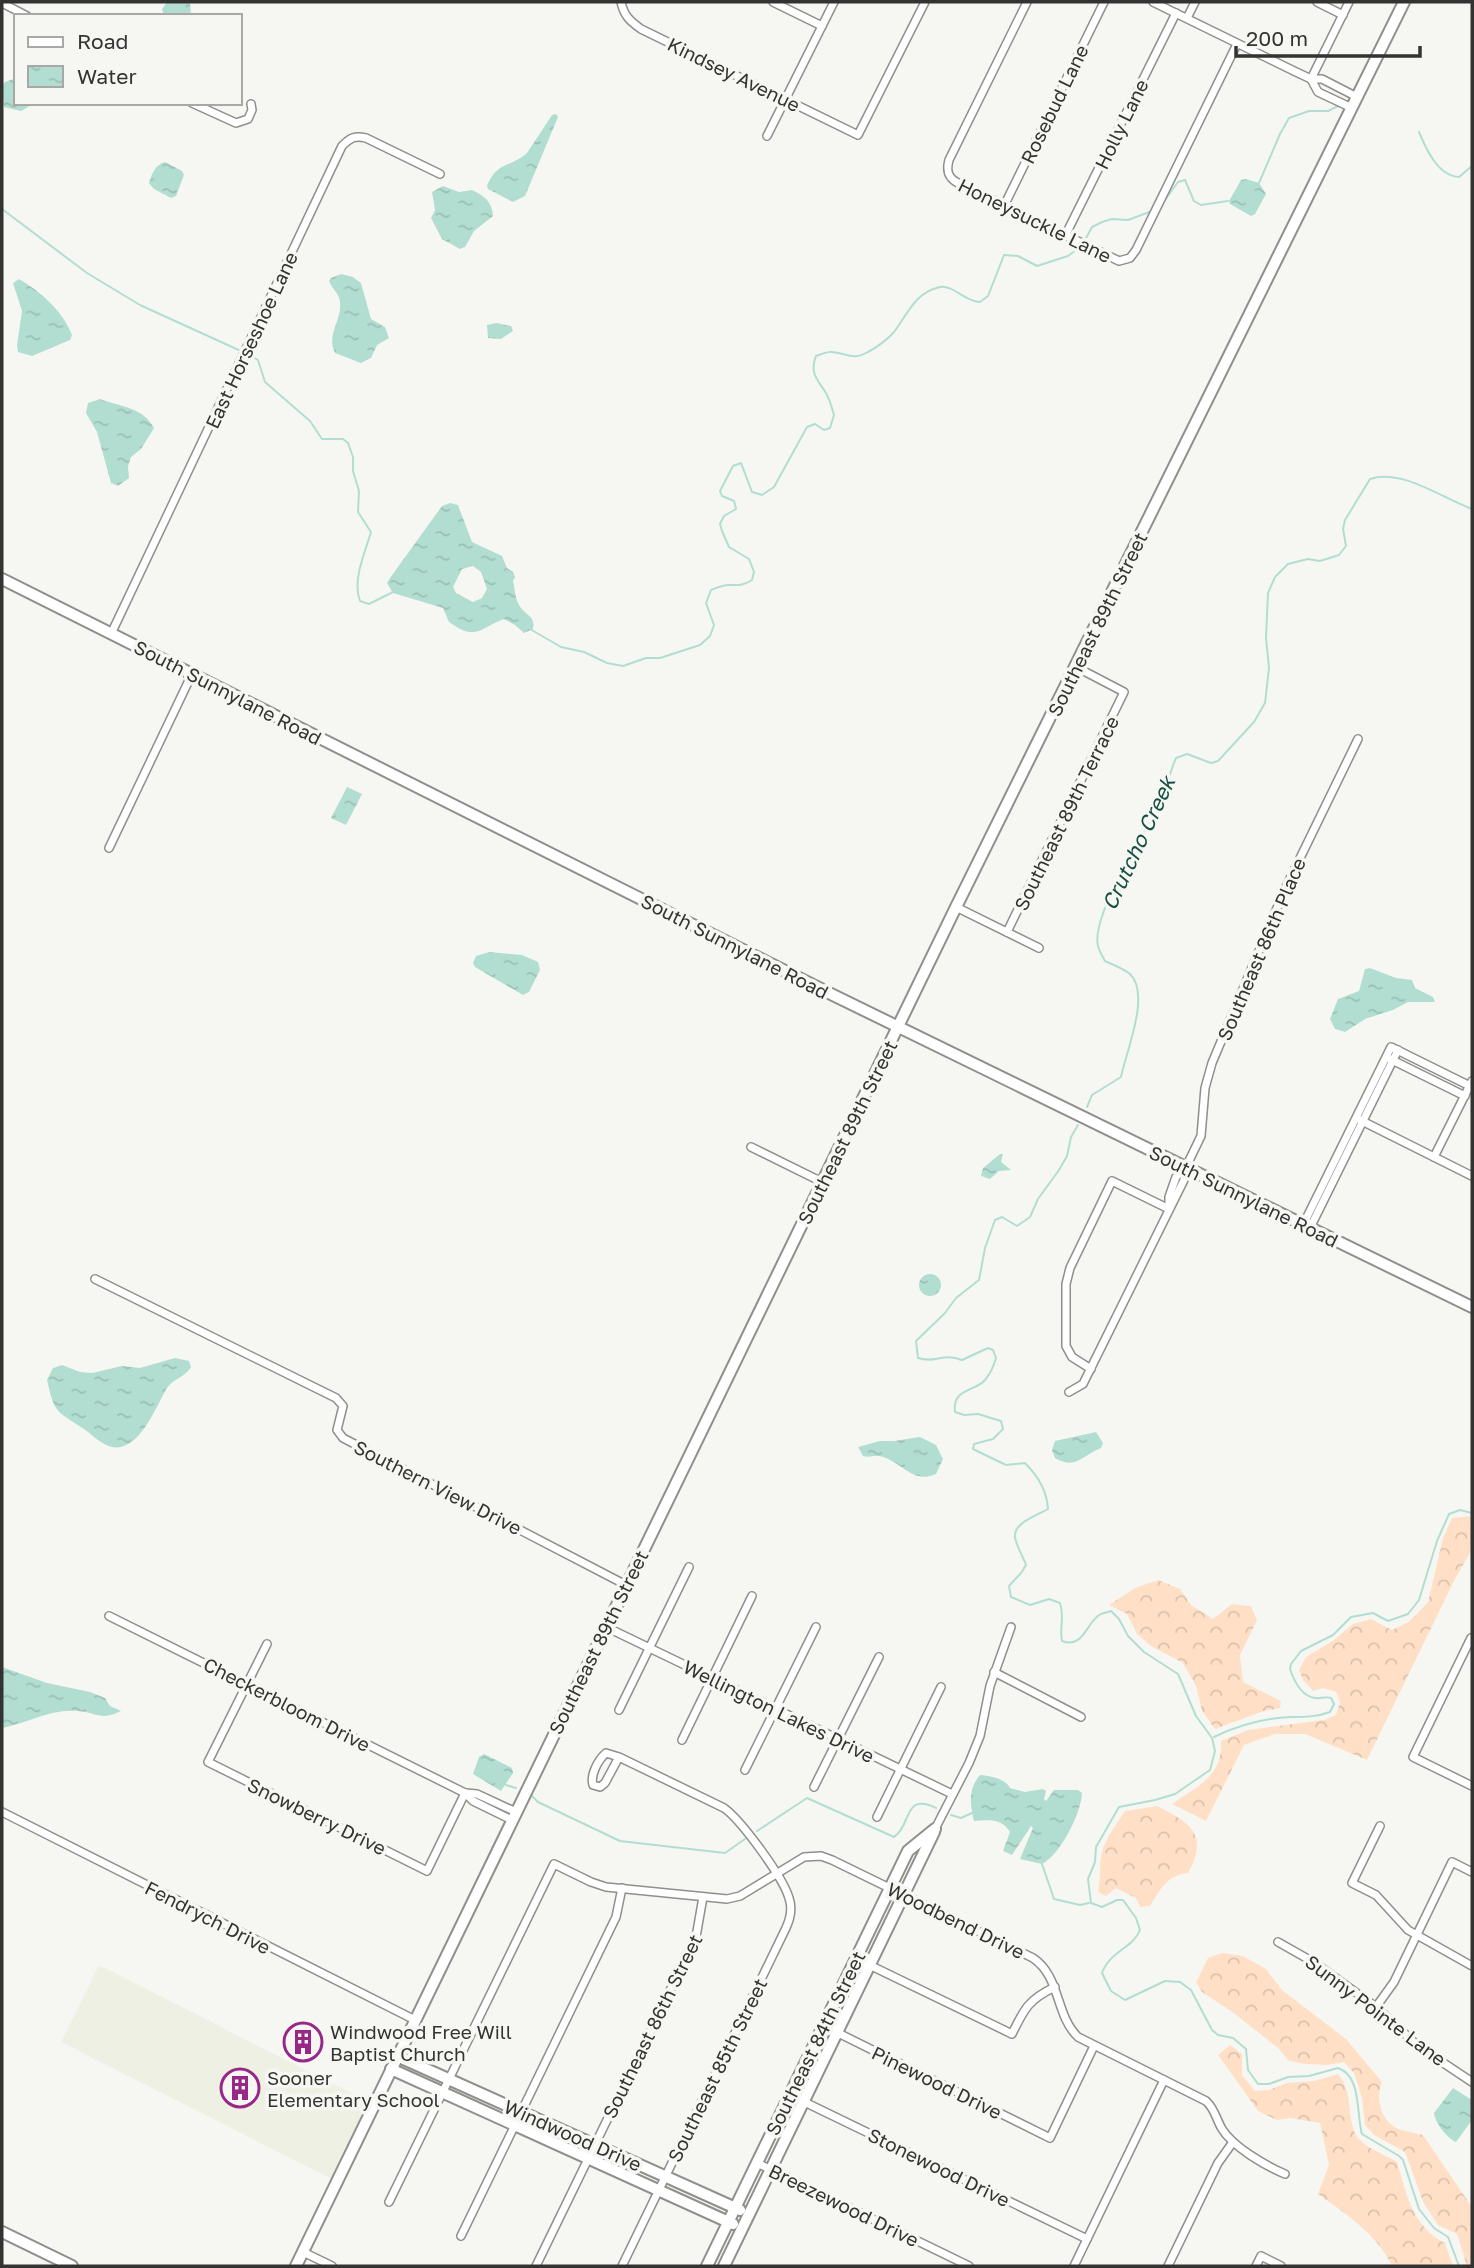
<svg xmlns="http://www.w3.org/2000/svg" width="1474" height="2268" viewBox="0 0 1474 2268" font-family="'Golos Text',sans-serif">
  <defs>
    <pattern id="forest-crowns" width="20" height="18" patternUnits="userSpaceOnUse" patternTransform="scale(1.75)"><rect width="20" height="18" fill="#ffe0c7"/><path d="M2 6a3 3 0 1 1 6 0M12 15a3 3 0 1 1 6 0" fill="none" stroke="#dbc1ab"/></pattern>
    <pattern id="water-ripples" width="26" height="14" patternUnits="userSpaceOnUse" patternTransform="scale(1.75)"><rect width="26" height="14" fill="#b2ded1"/><path d="M2 4q2-2 4 0t4 0M15 11q2-2 4 0t4 0" fill="none" stroke="#9abfb4"/></pattern>
  </defs>
  <rect width="100%" height="100%" fill="#f6f7f3"/>
  <!-- built -->
  <polygon fill="#edf0e3" points="99,1965 369,2102 334,2180 61,2042"/>
  <!-- forest -->
  <g fill="url(#forest-crowns)">
    <path d="M1472,1516V1549L1453,1583L1367,1760L1305,1734H1275L1244,1745L1206,1821L1172,1804C1197,1786 1223,1777 1221,1741L1248,1730L1324,1720L1336,1715L1340,1702L1336,1692L1323,1688L1313,1691L1303,1680L1299,1670L1306,1657L1334,1640L1353,1624L1371,1619L1392,1630L1410,1621L1428,1602L1443,1538L1452,1518Z"/>
    <polygon points="1158,1580 1180,1589 1191,1605 1213,1619 1232,1604 1251,1606 1257,1620 1240,1655 1243,1682 1281,1701 1280,1708 1264,1711 1215,1729 1202,1711 1196,1686 1183,1663 1151,1646 1137,1634 1127,1614 1109,1605 1135,1588"/>
    <path d="M1157,1806C1190,1822 1210,1835 1188,1873C1167,1875 1160,1890 1150,1906L1140,1907L1136,1898L1116,1888L1106,1896L1098,1892C1101,1878 1099,1863 1102,1852C1106,1838 1117,1823 1125,1811Z"/>
    <path d="M1222,1953L1243,1956L1266,1969L1282,1990L1346,2039L1382,2082C1375,2099 1381,2123 1401,2130C1408,2132 1416,2133 1423,2135L1472,2207V2266H1467L1457,2234L1438,2225L1424,2204L1405,2152L1374,2135L1365,2125L1362,2098L1354,2073L1344,2062L1328,2065L1305,2064L1289,2061L1278,2048L1231,2011L1202,1992L1196,1982L1208,1958Z"/>
    <path d="M1230,2045L1242,2054V2075L1255,2091L1269,2090L1287,2083L1314,2081L1338,2074C1355,2093 1345,2120 1358,2138C1366,2148 1386,2155 1397,2162C1407,2195 1412,2226 1445,2243L1453,2266H1392C1377,2234 1346,2214 1318,2194L1329,2165L1320,2123L1291,2118L1277,2120L1258,2111L1218,2055Z"/>
  </g>
  <!-- water -->
  <g fill="url(#water-ripples)" fill-rule="evenodd">
    <polygon points="167,2 190,2 191,16 164,16 162,9"/>
    <polygon points="16,78 16,103 35,103 21,111 4,107 2,86 5,82"/>
    <path d="M556,114L558,117L525,196L513,202L488,189L487,186C497,161 510,168 527,153L552,115Z"/>
    <path d="M165,162L182,171L184,175L176,196L171,198L154,189L149,183C152,173 155,165 165,162Z"/>
    <polygon points="1246,179 1259,183 1266,194 1255,214 1251,216 1230,204 1229,201 1241,180"/>
    <path d="M443,186L459,192L472,190C485,196 492,202 493,216L474,231L465,247L460,249L442,239L431,218L435,210L432,192Z"/>
    <path d="M341,274L353,277L361,283L371,319L385,327L389,338L377,345L371,358L361,363L335,353C326,334 342,321 340,302C339,293 332,289 329,281L331,278Z"/>
    <path d="M19,279C41,292 63,311 72,335L70,340L32,356L18,352L17,345L22,311L13,283Z"/>
    <polygon points="496,323 511,326 513,331 501,339 488,338 487,325"/>
    <path d="M100,399C121,407 143,407 154,428L141,449L131,457L128,466L129,478L118,486L111,483L97,432L86,413L88,403Z"/>
    <path d="M450,503L458,505L472,542L502,556L507,568L513,572L515,577L513,581C515,589 515,598 519,605C525,616 536,615 533,629L524,633L515,625L504,619C479,628 477,642 449,622L443,608L393,593L387,583L390,578L442,506ZM473,566L481,572L487,589L482,598L473,602L456,593L453,587L462,569Z"/>
    <polygon points="347,787 362,794 346,825 331,818"/>
    <polygon points="489,952 522,955 538,962 540,970 529,992 523,995 475,967 473,963 476,956"/>
    <polygon points="1370,968 1396,978 1412,980 1415,988 1433,997 1435,1002 1408,1002 1393,1010 1365,1019 1345,1032 1335,1029 1330,1019 1338,999 1359,991 1365,969"/>
    <polygon points="1000,1154 1003,1154 1001,1162 1011,1170 999,1171 990,1179 981,1176 983,1168"/>
    <circle cx="930" cy="1285" r="11"/>
    <path d="M175,1358L189,1361L191,1367C185,1377 173,1379 167,1388C155,1408 137,1459 106,1445C98,1441 91,1434 84,1429C56,1410 55,1415 47,1380L53,1368L62,1365L80,1372L92,1373L122,1366L140,1368Z"/>
    <path d="M1096,1432L1103,1443L1101,1448C1081,1456 1076,1470 1055,1458L1052,1450L1055,1441Z"/>
    <path d="M920,1437L936,1445L943,1459L936,1474C912,1485 901,1460 879,1456C873,1455 869,1458 863,1456L858,1447L880,1441H894Z"/>
    <path d="M2,1667L47,1683L90,1692L105,1698L110,1706L121,1711C101,1721 98,1713 78,1711C49,1709 29,1723 2,1728Z"/>
    <polygon points="484,1754 512,1768 513,1773 501,1791 473,1774 479,1757"/>
    <path d="M980,1775C990,1776 1005,1778 1010,1788L1025,1792L1043,1789L1046,1791L1044,1799L1046,1801L1054,1790H1078L1082,1793C1081,1814 1060,1855 1042,1864L1020,1859L1033,1828L1031,1826L1012,1855L1003,1851L1010,1832C1001,1818 990,1820 974,1821C970,1804 968,1789 980,1775Z"/>
    <path d="M1453,2088L1472,2100V2120L1456,2142C1447,2138 1435,2123 1434,2113Z"/>
  </g>
  <g fill="none" stroke-linecap="round" stroke-linejoin="round">
    <!-- stream -->
    <g stroke="#b2ded1" stroke-width="2">
      <path d="M1419,132C1426,149 1438,176 1459,177L1472,166"/>
      <polyline points="1259,183 1280,134 1289,118 1309,111 1328,111 1338,106"/>
      <polyline points="1162,204 1178,182 1185,180 1194,201 1201,205 1228,201"/>
      <polyline points="2,209 87,273 140,305 243,352"/>
      <polyline points="1084,242 1092,227 1102,222 1112,219 1128,220 1152,211"/>
      <path d="M248,354L258,360L265,382L310,421L322,439H343L348,443L353,457V471L359,491L358,512L371,532C365,553 352,580 360,601L369,604L393,592"/>
      <path d="M530,629L561,647L584,652L607,663L623,666L646,658H660L700,645L710,636L714,625L706,603L711,590C716,588 723,585 729,585C738,585 743,586 752,580L754,572L749,559L729,547L722,531L720,524L724,516L736,509L734,501L722,496L720,491L733,466L741,463L752,492L762,495L774,487L807,427L815,424L824,430L830,428L834,415C832,408 830,400 826,393C818,380 809,373 816,356C820,355 827,351 832,352C846,353 853,361 868,352C876,348 888,339 894,332C907,315 915,292 940,287C954,285 965,302 980,302L988,296L1004,255L1018,256L1037,266L1068,256L1080,247"/>
      <path d="M1087,1107L1092,1095L1121,1077C1126,1052 1151,994 1130,974C1123,968 1113,965 1105,961C1103,957 1099,951 1098,946C1091,918 1139,840 1155,814C1165,797 1168,776 1176,758L1187,754L1211,763L1218,761L1254,722L1265,703L1269,668L1266,638L1268,593L1275,577L1288,564L1308,559L1320,561L1339,555L1346,546L1343,529L1345,520L1370,479C1401,468 1442,498 1472,509"/>
      <path d="M1078,1125L1071,1137L1067,1156L1059,1170L1038,1199L1030,1217L1017,1226L1002,1217L995,1220L985,1248L979,1280L956,1298L945,1313L916,1341L918,1358C936,1364 942,1352 962,1360L988,1348L993,1350L996,1358C994,1365 990,1374 985,1380C975,1392 952,1388 955,1412L964,1415L978,1414L1001,1421L1003,1429L993,1439L974,1444L973,1449L1006,1465L1025,1463C1037,1475 1047,1491 1048,1509C1038,1515 1013,1523 1015,1537C1016,1546 1023,1556 1026,1565L1021,1573L1009,1586L1011,1597L1030,1605L1049,1599L1060,1603C1065,1618 1059,1628 1062,1641C1083,1649 1086,1624 1099,1615C1102,1613 1109,1612 1111,1611L1119,1619L1128,1636L1144,1652L1178,1674L1196,1716L1212,1738L1215,1751L1210,1770L1175,1794L1155,1800L1119,1807L1096,1847L1095,1862L1088,1879L1091,1903L1102,1907L1117,1900H1123L1136,1918L1140,1930C1133,1948 1110,1951 1102,1973L1111,1991L1125,2000L1165,1981L1180,1982L1191,1990L1212,2030L1218,2035L1233,2038L1246,2049L1248,2070L1258,2084H1269L1288,2077L1309,2076L1338,2068C1362,2076 1356,2114 1362,2134L1399,2156L1403,2160L1419,2209L1434,2228L1448,2237L1459,2266"/>
      <path d="M1214,1737C1238,1725 1263,1718 1291,1717C1304,1717 1317,1717 1330,1712L1334,1704L1331,1698C1325,1696 1321,1699 1315,1698C1301,1696 1294,1681 1290,1669L1291,1664L1301,1651L1333,1635L1351,1617L1373,1613L1388,1621L1408,1614L1419,1600L1437,1541L1449,1514L1460,1510L1472,1513"/>
      <polyline points="506,1785 516,1788"/>
      <polyline points="532,1796 538,1802 620,1841 725,1853 745,1839"/>
      <polyline points="951,1815 961,1818 972,1813"/>
      <path d="M757,1831L807,1798L894,1837C912,1825 903,1792 936,1808"/>
      <polyline points="1042,1864 1054,1899 1080,1905 1089,1903"/>
    </g>
    <defs>
      <g id="street">
        <path d="M621,2C624,16 630,21 641,29L858,135L925,2"/>
        <polyline points="773,2 822,26"/>
        <path d="M1027,2L949,160C946,171 948,178 958,183L1119,261L1130,258L1136,250L1237,44"/>
        <polyline points="1153,2 1294,71 1311,79 1322,79 1357,97"/>
        <polyline points="1317,2 1343,15"/>
        <polyline points="2,3 27,16"/>
        <polyline points="1187,18 1195,2"/>
        <polyline points="1311,79 1349,2"/>
        <polyline points="1311,79 1318,92 1352,108"/>
        <polyline points="192,103 236,123 248,119 252,110 251,104"/>
        <polyline points="767,136 834,2"/>
        <polyline points="1004,206 1104,2"/>
        <polyline points="1065,236 1176,13"/>
        <path d="M111,634L342,146C350,138 355,135 366,138L440,174"/>
        <polyline points="109,848 192,674"/>
        <polyline points="956,907 1039,948"/>
        <polyline points="1007,932 1124,692 1076,667"/>
        <polyline points="1390,1059 1465,1096"/>
        <polyline points="1360,1120 1472,1176"/>
        <polyline points="751,1147 822,1182"/>
        <polyline points="1434,1157 1472,1081"/>
        <polyline points="1169,1209 1169,1197 1176,1177 1186,1167 1201,1136 1205,1088 1212,1063 1285,889 1358,739"/>
        <polyline points="1303,1225 1391,1047 1470,1086"/>
        <polyline points="1310,1228 1398,1050"/>
        <polyline points="95,1279 336,1398 343,1406 337,1430 343,1438 626,1585"/>
        <polyline points="1091,1369 1072,1357 1066,1346 1066,1284 1070,1268 1112,1181 1169,1209"/>
        <polyline points="1069,1392 1083,1384 1184,1180 1186,1168"/>
        <polyline points="109,1616 465,1793 473,1801 512,1820"/>
        <polyline points="606,1627 952,1794"/>
        <polyline points="1472,1639 1471,1638 1413,1757 1472,1786"/>
        <polyline points="267,1644 208,1762 427,1871 465,1793"/>
        <polyline points="994,1672 1081,1717"/>
        <polyline points="619,1710 689,1567"/>
        <polyline points="682,1740 752,1596"/>
        <path d="M619,1757L605,1783L600,1787L593,1785C590,1775 598,1760 606,1753L619,1757L724,1808C741,1820 783,1877 789,1898C793,1909 790,1920 785,1930L622,2266"/>
        <polyline points="745,1770 816,1627"/>
        <polyline points="814,1787 879,1657"/>
        <polyline points="466,1793 477,1794 516,1812"/>
        <polyline points="2,1812 415,2020"/>
        <polyline points="877,1817 941,1687"/>
        <polyline points="1380,1826 1352,1883 1376,1895 1408,1930 1472,1966"/>
        <polyline points="935,1829 969,1763 980,1736 990,1686 1011,1627"/>
        <polyline points="1278,1942 1315,1963 1376,2007 1418,2046 1472,2082"/>
        <path d="M857,1959L1012,2034C1024,2009 1029,1999 1055,1987"/>
        <polyline points="1376,2007 1394,1982 1452,1862 1472,1872"/>
        <polyline points="824,2026 1050,2138 1094,2046"/>
        <polyline points="790,2095 1087,2239"/>
        <polyline points="757,2163 969,2266"/>
        <path d="M389,2202L554,1864L591,1882L606,1887L727,1899L740,1896L804,1857L821,1856L832,1860L1033,1958C1061,1977 1055,2015 1078,2037L1206,2101C1215,2109 1216,2119 1222,2129C1233,2147 1266,2166 1285,2174"/>
        <polyline points="461,2236 616,1917 622,1888"/>
        <polyline points="303,2252 332,2266"/>
        <polyline points="536,2266 696,1937 703,1897"/>
        <polyline points="1074,2266 1164,2080"/>
        <polyline points="1168,2266 1218,2163 1233,2142"/>
        <polyline points="1256,2266 1261,2256 1281,2266"/>
      </g>
      <g id="secondary">
        <polyline points="2,579 833,995 1472,1307"/>
        <polyline points="397,2056 740,2210"/>
        <polyline points="391,2069 733,2224"/>
        <polyline points="2,2232 72,2266"/>
        <polyline points="296,2266 956,907 1404,2"/>
        <polyline points="707,2266 908,1851 935,1829"/>
        <polyline points="724,2266 934,1832"/>
      </g>
    </defs>
    <!-- street casing -->
    <use href="#street" stroke="#8f908b" stroke-width="10"/>
    <!-- secondary casing -->
    <use href="#secondary" stroke="#8f908b" stroke-width="14"/>
    <!-- street -->
    <use href="#street" stroke="#fff" stroke-width="7"/>
    <!-- secondary -->
    <use href="#secondary" stroke="#fff" stroke-width="10"/>
  </g>
  <!-- icons -->
  <defs>
    <symbol id="building-ring" viewBox="-11 -11 22 22"><circle r="9.5" fill="#f6f7f3" stroke="#982888" stroke-width="1.5"/><path d="M-4-6H4V6H1V3H-1V6H-4ZM-2.5-4.3h1.7v1.8h-1.7ZM.8-4.3h1.7v1.8H.8ZM-2.5-1h1.7V.8h-1.7ZM.8-1h1.7V.8H.8Z" fill="#982888"/></symbol>
  </defs>
  <g fill-rule="evenodd">
    <use href="#building-ring" x="281" y="2020" width="44" height="44"/>
    <use href="#building-ring" x="218" y="2066" width="44" height="44"/>
  </g>
  <g text-anchor="middle" dominant-baseline="central" stroke-width="7" stroke-linejoin="round" paint-order="stroke">
    <!-- street labels -->
    <g font-size="19" fill="#333432" stroke="#f6f7f3">
      <text transform="translate(734 74) rotate(26)">Kindsey Avenue</text>
      <text transform="translate(1054 104) rotate(-64)">Rosebud Lane</text>
      <text transform="translate(1121 124) rotate(-64)">Holly Lane</text>
      <text transform="translate(1035 220) rotate(26)">Honeysuckle Lane</text>
      <text transform="translate(251 340) rotate(-65)">East Horseshoe Lane</text>
      <text transform="translate(1097 624) rotate(-64)">Southeast 89th Street</text>
      <text transform="translate(228 692) rotate(27)">South Sunnylane Road</text>
      <text transform="translate(1066 813) rotate(-64)">Southeast 89th Terrace</text>
      <text transform="translate(735 946) rotate(27)">South Sunnylane Road</text>
      <text transform="translate(1261 949) rotate(-67)">Southeast 86th Place</text>
      <text transform="translate(847 1132) rotate(-64)">Southeast 89th Street</text>
      <text transform="translate(1244 1196) rotate(26)">South Sunnylane Road</text>
      <text transform="translate(438 1487) rotate(27)">Southern View Drive</text>
      <text transform="translate(598 1642) rotate(-64)">Southeast 89th Street</text>
      <text transform="translate(287 1704) rotate(27)">Checkerbloom Drive</text>
      <text transform="translate(779 1711) rotate(26)">Wellington Lakes Drive</text>
      <text transform="translate(317 1816) rotate(26)">Snowberry Drive</text>
      <text transform="translate(208 1917) rotate(27)">Fendrych Drive</text>
      <text transform="translate(956 1920) rotate(26)">Woodbend Drive</text>
      <text transform="translate(1376 2010) rotate(37)">Sunny Pointe Lane</text>
      <text transform="translate(652 2026) rotate(-64)">Southeast 86th Street</text>
      <text transform="translate(815 2043) rotate(-64)">Southeast 84th Street</text>
      <text transform="translate(717 2070) rotate(-64)">Southeast 85th Street</text>
      <text transform="translate(937 2082) rotate(26)">Pinewood Drive</text>
      <text transform="translate(573 2135) rotate(24)">Windwood Drive</text>
      <text transform="translate(939 2167) rotate(26)">Stonewood Drive</text>
      <text transform="translate(844 2205) rotate(26)">Breezewood Drive</text>
    </g>
    <!-- poi labels -->
    <g font-size="19" fill="#333432" stroke="#f6f7f3" text-anchor="start">
      <text x="330" y="2031">Windwood Free Will<tspan x="330" dy="22">Baptist Church</tspan></text>
      <text x="267" y="2077">Sooner<tspan x="267" dy="22">Elementary School</tspan></text>
    </g>
    <!-- water labels -->
    <g font-size="21" font-style="italic" fill="#165042" stroke="#f6f7f3">
      <text transform="translate(1138 843) rotate(-65)">Crutcho Creek</text>
    </g>
  </g>
  <!-- border -->
  <rect width="1474" height="2268" fill="none" stroke="#333432" stroke-width="7"/>
  <!-- legend -->
  <rect x="14" y="14" width="228" height="91" fill="#f6f7f3" stroke="#a8a9a6" stroke-width="2"/>
  <rect x="28" y="37" width="35" height="10" fill="#ffffff" stroke="#a8a9a6" stroke-width="2"/>
  <text x="77" y="49" font-size="21" fill="#333432">Road</text>
  <rect x="28" y="66" width="35" height="21" fill="url(#water-ripples)" stroke="#a8a9a6" stroke-width="2"/>
  <text x="77" y="84" font-size="21" fill="#333432">Water</text>
  <!-- scale -->
  <path d="M1236 46v10h184v-10" fill="none" stroke="#333432" stroke-width="3.5"/>
  <text x="1246" y="46" font-size="21" fill="#333432" stroke="#f6f7f3" stroke-width="5" paint-order="stroke">200 m</text>
</svg>
